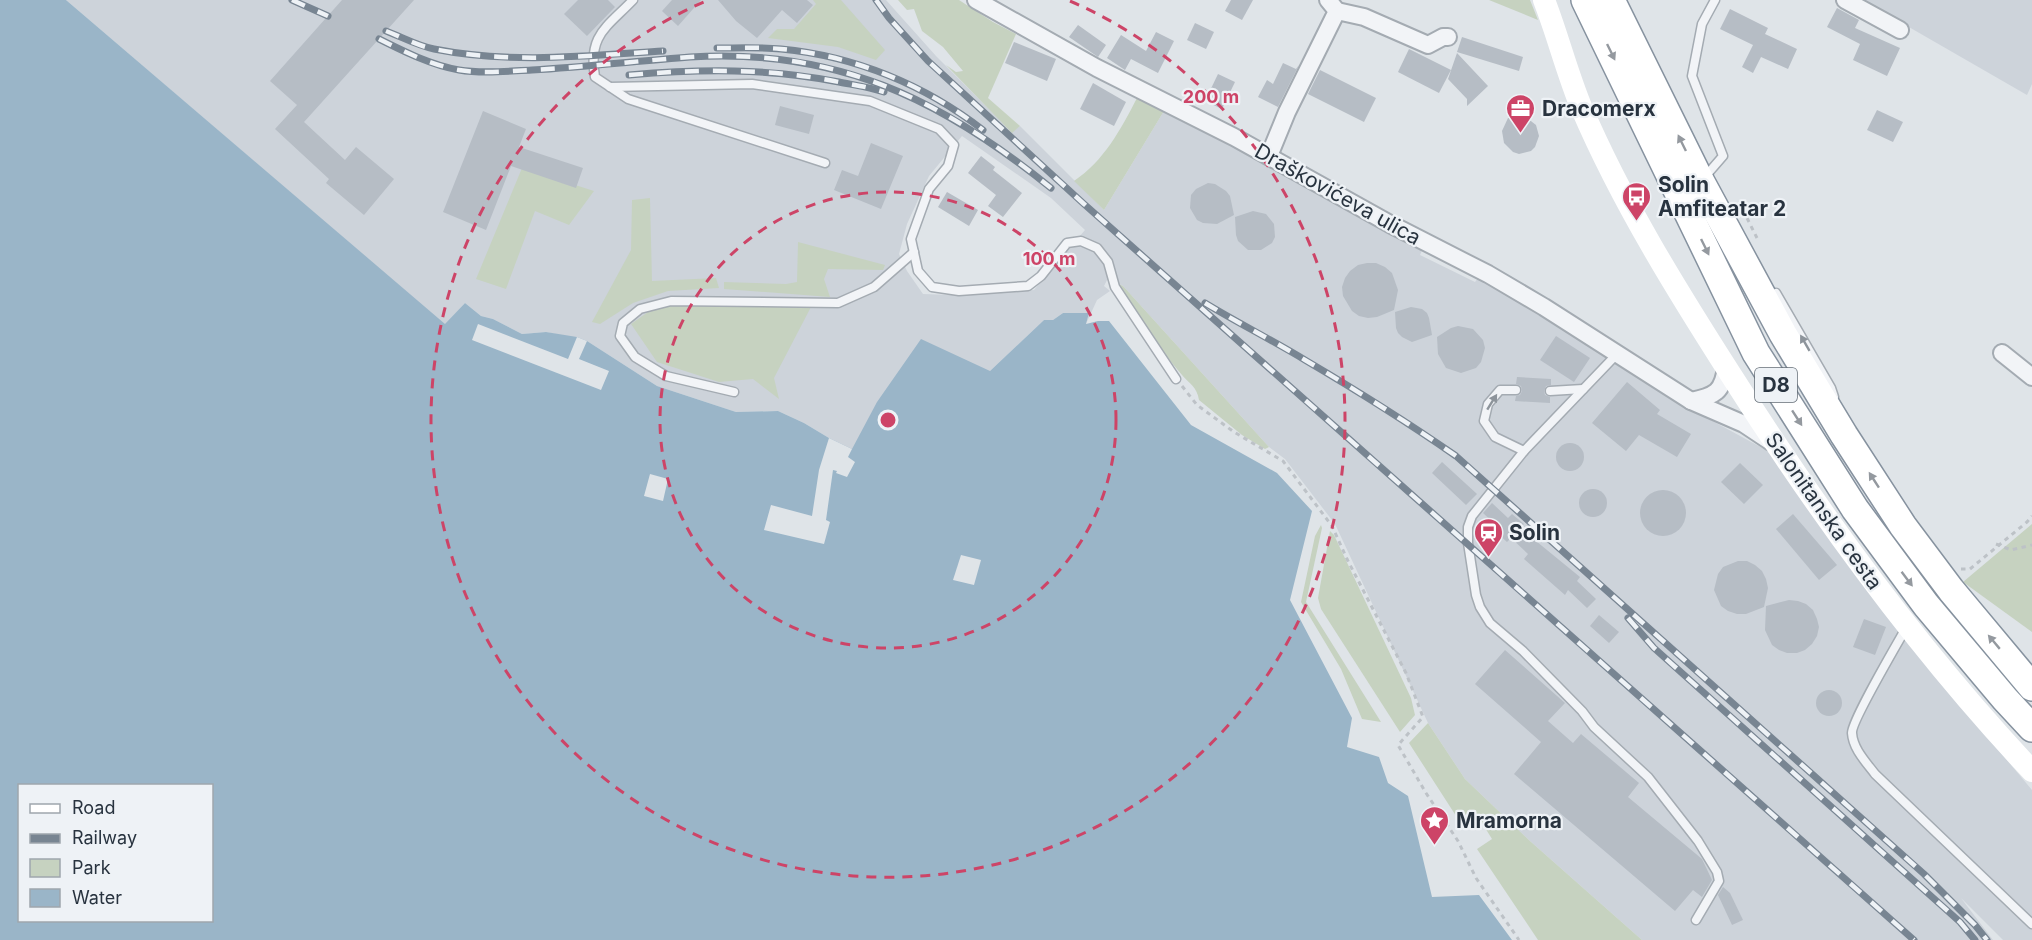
<svg xmlns="http://www.w3.org/2000/svg" width="2032" height="940" viewBox="0 0 2032 940" font-family="Inter,sans-serif">
  <rect width="100%" height="100%" fill="#dfe4e8"/>
  <!-- built -->
  <g fill="#cdd3da" fill-rule="evenodd">
    <path d="M66,0H886L936,56L1012,132L1020,126L1104,210L1164,111L1244,149L1423,248L1420,255L1475,282L1479,277L1694,411L1766,450L1783,467L1893,624L2032,790V940H2003L1961,898L1993,940H1642L1530,841L1465,779L1428,723L1335,524L1285,459L1269,447L1123,286L1117,283L1107,280L1104,286L1110,291L1097,300L1086,324L1089,313H1063L1053,320H1044L990,371L970,542L829,438L804,423L778,411L736,412L657,386L587,341L546,332L522,334L493,319L481,316L465,303L445,325ZM962,136L1051,198L1085,230L1034,290L953,295L923,294L907,271L899,254L907,224L929,176Z"/>
    <polygon points="1862,0 2032,0 2032,84 2027,95"/>
  </g>
  <!-- green -->
  <g fill="#c6d2c0">
    <polygon points="813,0 841,0 885,50 876,60 838,47 768,38 777,29 794,29 816,4"/>
    <polygon points="898,0 959,0 993,22 1016,34 988,98 1020,126 1012,133 946,65 956,72 963,71 943,47 922,31 914,9 907,10"/>
    <polygon points="1489,0 1530,0 1538,20"/>
    <path d="M1137,98L1164,111L1104,210L1074,181C1104,161 1121,129 1137,98Z"/>
    <polygon points="522,168 594,191 569,225 535,211 506,289 476,279"/>
    <polygon points="650,198 652,281 716,278 719,288 668,291 633,303 600,324 592,322 631,250 632,200"/>
    <polygon points="798,242 885,265 883,270 828,269 824,279 830,297 724,289 724,282 786,284 797,282"/>
    <path d="M1117,283L1123,286L1269,447L1265,449L1242,435L1199,400C1197,387 1190,384 1182,375C1157,346 1137,315 1117,283Z"/>
    <polygon points="671,305 811,307 774,378 779,399 753,379 719,382 657,362 631,324 648,312"/>
    <polygon points="2032,524 2032,632 1963,582"/>
    <polygon points="1321,525 1322,528 1306,602 1381,722 1362,719 1341,669 1301,602 1315,536"/>
    <polygon points="1330,531 1334,535 1411,698 1415,715 1400,732 1321,609 1318,598"/>
    <polygon points="1428,723 1465,779 1530,841 1642,940 1538,940 1477,849 1492,839 1474,810 1458,819 1409,743"/>
  </g>
  <!-- water -->
  <path fill="#9ab5c8" fill-rule="evenodd" d="M0,0H66L445,324L465,303L481,316L493,319L522,334L546,332L577,337L587,341L657,386L736,412L778,411L804,423L829,438L852,449L877,402L921,339L990,371L1044,320H1053L1063,313H1089L1086,324L1098,321H1109L1191,425L1277,473L1312,511L1290,600L1352,718L1347,747L1379,757L1388,783L1408,796L1432,897L1479,895L1512,940H0ZM20,786H212V920H20Z"/>
  <!-- pier -->
  <g fill="#dfe4e8">
    <polygon points="478,324 568,359 577,337 587,341 579,359 609,371 601,390 472,340"/>
    <polygon points="829,438 852,449 848,457 855,462 847,477 836,473 837,471 833,470 826,520 830,522 824,544 764,530 771,505 812,516 819,470"/>
    <polygon points="650,474 668,479 663,501 644,496"/>
    <polygon points="961,555 981,560 974,585 953,580"/>
  </g>
  <!-- building -->
  <g fill="#b6bdc5">
    <polygon points="342,0 414,0 304,122 345,160 356,147 394,179 364,215 326,183 329,179 275,129 297,105 270,81"/>
    <polygon points="578,0 608,0 615,7 587,36 564,14"/>
    <polygon points="672,0 701,0 678,26 662,11"/>
    <polygon points="718,0 807,0 813,5 797,23 782,10 757,38 736,21"/>
    <polygon points="1231,0 1253,0 1242,20 1225,11"/>
    <polygon points="1837,8 1859,20 1855,28 1900,48 1887,76 1853,60 1860,44 1827,27"/>
    <polygon points="1730,9 1768,28 1765,34 1797,49 1788,69 1761,57 1753,73 1742,67 1753,45 1720,29"/>
    <polygon points="1195,23 1214,32 1206,49 1187,40"/>
    <polygon points="1078,25 1106,45 1098,57 1069,37"/>
    <polygon points="1156,32 1174,41 1158,73 1131,59 1125,70 1107,58 1121,35 1146,51"/>
    <polygon points="1462,37 1523,57 1519,71 1457,52"/>
    <polygon points="1014,42 1056,59 1047,81 1005,63"/>
    <polygon points="1409,49 1451,70 1439,93 1398,72"/>
    <polygon points="1457,53 1488,86 1467,106 1467,99 1448,79"/>
    <polygon points="1283,63 1296,69 1299,65 1278,107 1258,97 1267,80 1273,84"/>
    <polygon points="1320,70 1376,98 1364,122 1308,94"/>
    <polygon points="1218,74 1235,82 1222,109 1205,101"/>
    <polygon points="1093,83 1126,102 1114,126 1080,109"/>
    <polygon points="780,106 814,115 809,134 775,125"/>
    <polygon points="1877,110 1903,122 1893,142 1867,130"/>
    <polygon points="483,111 526,129 519,147 583,168 576,188 511,166 486,230 443,212"/>
    <polygon points="1521,117 1527,118 1536,125 1539,136 1535,147 1531,151 1519,154 1513,152 1504,143 1502,131 1508,118"/>
    <polygon points="871,143 903,156 881,209 834,190 842,170 858,176"/>
    <polygon points="981,156 995,167 993,170 1022,193 1003,217 988,206 996,195 968,173"/>
    <polygon points="1208,183 1215,184 1226,191 1230,196 1234,215 1217,224 1203,223 1197,220 1190,208 1191,195 1196,189"/>
    <polygon points="947,192 978,210 969,226 938,207"/>
    <polygon points="1253,211 1266,214 1274,224 1275,237 1272,243 1261,250 1248,250 1238,241 1236,235 1235,217"/>
    <polygon points="1367,263 1376,263 1385,267 1392,273 1398,290 1394,310 1377,317 1368,318 1359,316 1352,311 1343,296 1342,287 1345,278 1350,271 1358,265"/>
    <polygon points="1411,307 1422,309 1427,313 1429,318 1432,335 1412,342 1402,337 1398,333 1396,328 1395,312"/>
    <polygon points="1458,326 1473,329 1483,340 1485,348 1481,362 1476,368 1461,373 1446,368 1438,354 1437,337 1451,328"/>
    <polygon points="1556,336 1590,358 1574,382 1540,360"/>
    <polygon points="1517,377 1551,379 1551,385 1546,386 1544,391 1545,395 1550,397 1550,403 1515,401 1516,396 1520,395 1522,391 1521,386 1516,384"/>
    <polygon points="1627,382 1660,410 1657,414 1691,434 1677,457 1639,435 1626,451 1592,423"/>
    <circle cx="1570" cy="457" r="14"/>
    <polygon points="1442,462 1477,494 1466,505 1432,473"/>
    <polygon points="1740,463 1763,485 1744,504 1721,482"/>
    <circle cx="1593" cy="503" r="14"/>
    <circle cx="1663" cy="513" r="23"/>
    <polygon points="1492,503 1508,518 1512,514 1524,524 1520,528 1580,577 1577,581 1596,599 1587,608 1568,590 1565,595 1524,559 1528,554 1511,538 1507,542 1496,532 1499,528 1483,513"/>
    <polygon points="1793,514 1837,565 1819,580 1776,529"/>
    <polygon points="1738,561 1747,561 1755,565 1762,571 1766,579 1768,588 1764,607 1746,614 1737,614 1728,611 1721,606 1714,590 1718,574 1723,567"/>
    <polygon points="1789,600 1798,601 1806,604 1813,610 1817,619 1819,627 1817,636 1812,644 1805,650 1797,653 1787,653 1779,650 1772,645 1765,630 1766,606"/>
    <polygon points="1599,615 1619,632 1609,643 1590,626"/>
    <polygon points="1864,619 1886,627 1875,655 1853,647"/>
    <polygon points="1505,650 1565,703 1548,721 1573,743 1581,734 1639,783 1628,797 1702,859 1712,880 1702,897 1693,890 1675,911 1514,774 1541,742 1475,684"/>
    <circle cx="1829" cy="703" r="13"/>
    <polygon points="1723,887 1730,893 1743,920 1732,925 1718,895"/>
  </g>
  <g fill="none" stroke-linecap="round" stroke-linejoin="round">
    <defs>
      <g id="service">
        <path d="M633,0C606,28 588,35 595,77L628,99L825,163"/>
        <polyline points="610,87 752,84 870,101 939,129 954,145 948,166 929,189 911,239 918,271 932,287 959,291 1028,286 1041,276 1067,243 1081,241 1097,248 1108,262 1115,287 1176,379"/>
        <polyline points="1703,179 1723,156 1692,76 1702,24 1715,0"/>
        <polyline points="1776,293 1831,388 1834,397"/>
        <polyline points="1617,354 1524,451 1472,516 1468,527 1468,543 1476,595 1480,607 1490,623 1523,651 1582,711 1594,727 1648,777 1698,841 1717,872 1719,881 1696,920"/>
        <polyline points="1516,390 1500,390 1488,404 1484,421 1495,437 1524,451"/>
        <polyline points="1550,391 1583,389"/>
        <polyline points="734,392 666,376 635,357 620,336 623,323 640,309 671,301 838,303 874,287 914,252"/>
        <path d="M1906,628C1897,644 1851,722 1852,733C1853,749 1866,762 1875,774L2032,924"/>
      </g>
      <g id="minor">
        <polyline points="976,0 1097,68 1234,137 1390,224 1488,274 1544,307 1691,401 1744,424 1771,442"/>
        <polyline points="1845,0 1900,30"/>
        <polyline points="1337,11 1364,17 1428,45 1443,37 1448,37"/>
        <polyline points="1269,156 1287,112 1337,11 1328,0"/>
        <polyline points="2002,353 2032,377"/>
        <path d="M1691,401C1715,396 1723,392 1726,367"/>
      </g>
      <g id="trunk">
        <polyline points="1585,0 1756,353 1855,509 1926,605 2005,699 2032,728"/>
        <polyline points="1611,0 1701,182 1783,334 1844,435 1903,526 1951,590 2032,687"/>
      </g>
    </defs>
    <!-- service casing -->
    <use href="#service" stroke="#a4abb2" stroke-width="11"/>
    <!-- minor casing -->
    <use href="#minor" stroke="#a4abb2" stroke-width="20"/>
    <!-- trunk casing -->
    <use href="#trunk" stroke="#86929f" stroke-width="30"/>
    <!-- path -->
    <g stroke="#bdc2c7" stroke-width="3" stroke-dasharray="4.5 4.5" stroke-linecap="butt">
      <polyline points="1747,218 1757,238"/>
      <polyline points="1182,386 1197,405 1234,432 1283,461 1332,526 1347,559 1406,673 1423,717 1398,745 1426,793 1458,841 1476,878 1519,940"/>
      <polyline points="1996,544 2011,550 2032,545"/>
      <polyline points="1961,569 1970,569 2027,522 2032,516"/>
    </g>
    <!-- service -->
    <use href="#service" stroke="#f2f4f7" stroke-width="8"/>
    <!-- minor -->
    <use href="#minor" stroke="#f2f4f7" stroke-width="16"/>
    <!-- secondary -->
    <path stroke="#fff" stroke-width="22" d="M1544,0C1558,36 1567,73 1582,109C1622,202 1676,289 1731,375C1820,515 1918,650 2032,771"/>
    <!-- trunk -->
    <use href="#trunk" stroke="#fff" stroke-width="27"/>
    <defs>
      <g id="rail">
        <polyline points="292,0 328,16"/>
        <polyline points="876,0 889,18 928,61 1084,204 1914,940"/>
        <path d="M386,31C402,37 418,46 434,49C510,64 586,56 663,51"/>
        <path d="M379,39C405,52 431,65 459,70C483,74 508,71 532,70C585,67 637,61 690,57C835,48 940,98 1051,188"/>
        <path d="M717,48C738,48 760,47 781,49C855,56 925,85 983,130"/>
        <path d="M629,75C700,69 769,68 839,82C854,85 869,87 884,92"/>
        <path d="M1205,303C1238,323 1272,340 1305,360C1356,390 1407,422 1456,456L1924,874L1975,925L1987,940"/>
        <polyline points="1628,618 1654,648 1960,922 1975,940"/>
      </g>
    </defs>
    <!-- rail casing -->
    <use href="#rail" stroke="#788592" stroke-width="7"/>
    <!-- rail -->
    <use href="#rail" stroke="#eef2f6" stroke-width="4.5" stroke-dasharray="14" stroke-linecap="butt"/>
  </g>
  <!-- one-way arrows -->
  <defs><path id="oneway-solid" d="M-6-.8H1V-3.2L6.5 0L1 3.2V.8H-6Z" transform="scale(1.5)"/></defs>
  <g fill="#94999f">
    <use href="#oneway-solid" transform="translate(1611 52) rotate(64)"/>
    <use href="#oneway-solid" transform="translate(1682 143) rotate(-116)"/>
    <use href="#oneway-solid" transform="translate(1705 247) rotate(64)"/>
    <use href="#oneway-solid" transform="translate(1797 418) rotate(57)"/>
    <use href="#oneway-solid" transform="translate(1874 480) rotate(-123)"/>
    <use href="#oneway-solid" transform="translate(1907 579) rotate(53)"/>
    <use href="#oneway-solid" transform="translate(1994 642) rotate(-130)"/>
  </g>
  <g fill="#8d949b">
    <use href="#oneway-solid" transform="translate(1805 343) rotate(-120)"/>
    <use href="#oneway-solid" transform="translate(1492 402) rotate(-58)"/>
  </g>
  <!-- distance rings -->
  <g fill="none" stroke="#cd4467" stroke-width="3" stroke-dasharray="10 8">
    <circle cx="888" cy="420" r="228"/>
    <path d="M1070 1A457 457 0 1 1 706 1"/>
  </g>
  <!-- icons -->
  <defs>
    <symbol id="office-pin" viewBox="-11 -11 22 30"><path d="M0 17L-7.5 6A9.5 9.5 0 1 1 7.5 6Z" fill="#cd4467" stroke="#eef2f6"/><path d="M-6-3h4V-5.5h4V-3h4V5H-6ZM-1-4.5V-3h2v-1.5ZM-6 0V1H6V0Z" fill="#fff"/></symbol>
    <symbol id="bus-pin" viewBox="-11 -11 22 30"><path d="M0 17L-7.5 6A9.5 9.5 0 1 1 7.5 6Z" fill="#cd4467" stroke="#eef2f6"/><path d="M-5-6H5V4H4V6H2V4H-2V6H-4V4H-5ZM-3.5-4V0h7V-4ZM-3.5 1.2v1.5H-2V1.2ZM2 1.2v1.5H3.5V1.2Z" fill="#fff"/></symbol>
    <symbol id="station-pin" viewBox="-11 -11 22 30"><path d="M0 17L-7.5 6A9.5 9.5 0 1 1 7.5 6Z" fill="#cd4467" stroke="#eef2f6"/><path d="M-3-6H3Q5-6 5-4V2Q5 4 3 4L4.5 6H3L1.5 4h-3L-3 6H-4.5L-3 4Q-5 4-5 2V-4Q-5-6-3-6ZM-3.5-4v3h7v-3ZM-3.5 1v1.5H-2V1ZM2 1v1.5H3.5V1Z" fill="#fff"/></symbol>
    <symbol id="sight-pin" viewBox="-11 -11 22 30"><path d="M0 17L-7.5 6A9.5 9.5 0 1 1 7.5 6Z" fill="#cd4467" stroke="#eef2f6"/><path d="M0-6L1.8-2.2L6-1.7L2.9 1.2L3.7 5.4L0 3.3L-3.7 5.4L-2.9 1.2L-6-1.7L-1.8-2.2Z" fill="#fff"/></symbol>
  </defs>
  <g fill-rule="evenodd">
    <use href="#office-pin" x="1504" y="92" width="33" height="45"/>
    <use href="#bus-pin" x="1620" y="180" width="33" height="45"/>
    <use href="#station-pin" x="1472" y="516" width="33" height="45"/>
    <use href="#sight-pin" x="1418" y="804" width="33" height="45"/>
  </g>
  <g text-anchor="middle" dominant-baseline="central" stroke-width="4.5" stroke-linejoin="round" paint-order="stroke">
    <!-- shield labels -->
    <rect fill="#eef2f6" stroke="#636c76" stroke-width="1.5" x="1755" y="368" width="42" height="34" rx="4.5"/>
    <g font-size="20" font-weight="bold" fill="#28333f">
      <text x="1776" y="385">D8</text>
    </g>
    <!-- poi labels -->
    <g font-size="21" font-weight="bold" fill="#28333f" stroke="#eef2f6" text-anchor="start">
      <text x="1542" y="108">Dracomerx</text>
      <text x="1658" y="184">Solin<tspan x="1658" dy="24">Amfiteatar 2</tspan></text>
      <text x="1509" y="532">Solin</text>
      <text x="1456" y="820">Mramorna</text>
    </g>
    <!-- street labels -->
    <g font-size="21" fill="#28333f" stroke="#eef2f6">
      <text transform="translate(1338 194) rotate(29)">Draškovićeva ulica</text>
      <text transform="translate(1824 511) rotate(55)">Salonitanska cesta</text>
    </g>
  </g>
  <circle cx="888" cy="420" r="9" fill="#cd4467" stroke="#eef2f6" stroke-width="3"/>
  <g font-size="18" text-anchor="middle" font-weight="bold" fill="#cd4467" stroke="#eef2f6" stroke-width="4.5" stroke-linejoin="round" paint-order="stroke">
    <text x="1211" y="103">200 m</text>
    <text x="1049" y="265">100 m</text>
  </g>
  <!-- legend -->
  <rect x="18" y="784" width="195" height="138" fill="#eef2f6" stroke="#9fa6ad" stroke-width="1.5"/>
  <rect x="30" y="804" width="30" height="9" fill="#ffffff" stroke="#9fa6ad" stroke-width="1.5"/>
  <text x="72" y="814" font-size="18" fill="#28333f">Road</text>
  <rect x="30" y="834" width="30" height="9" fill="#788592" stroke="#9fa6ad" stroke-width="1.5"/>
  <text x="72" y="844" font-size="18" fill="#28333f">Railway</text>
  <rect x="30" y="859" width="30" height="18" fill="#c6d2c0" stroke="#9fa6ad" stroke-width="1.5"/>
  <text x="72" y="874" font-size="18" fill="#28333f">Park</text>
  <rect x="30" y="889" width="30" height="18" fill="#9ab5c8" stroke="#9fa6ad" stroke-width="1.5"/>
  <text x="72" y="904" font-size="18" fill="#28333f">Water</text>
</svg>
